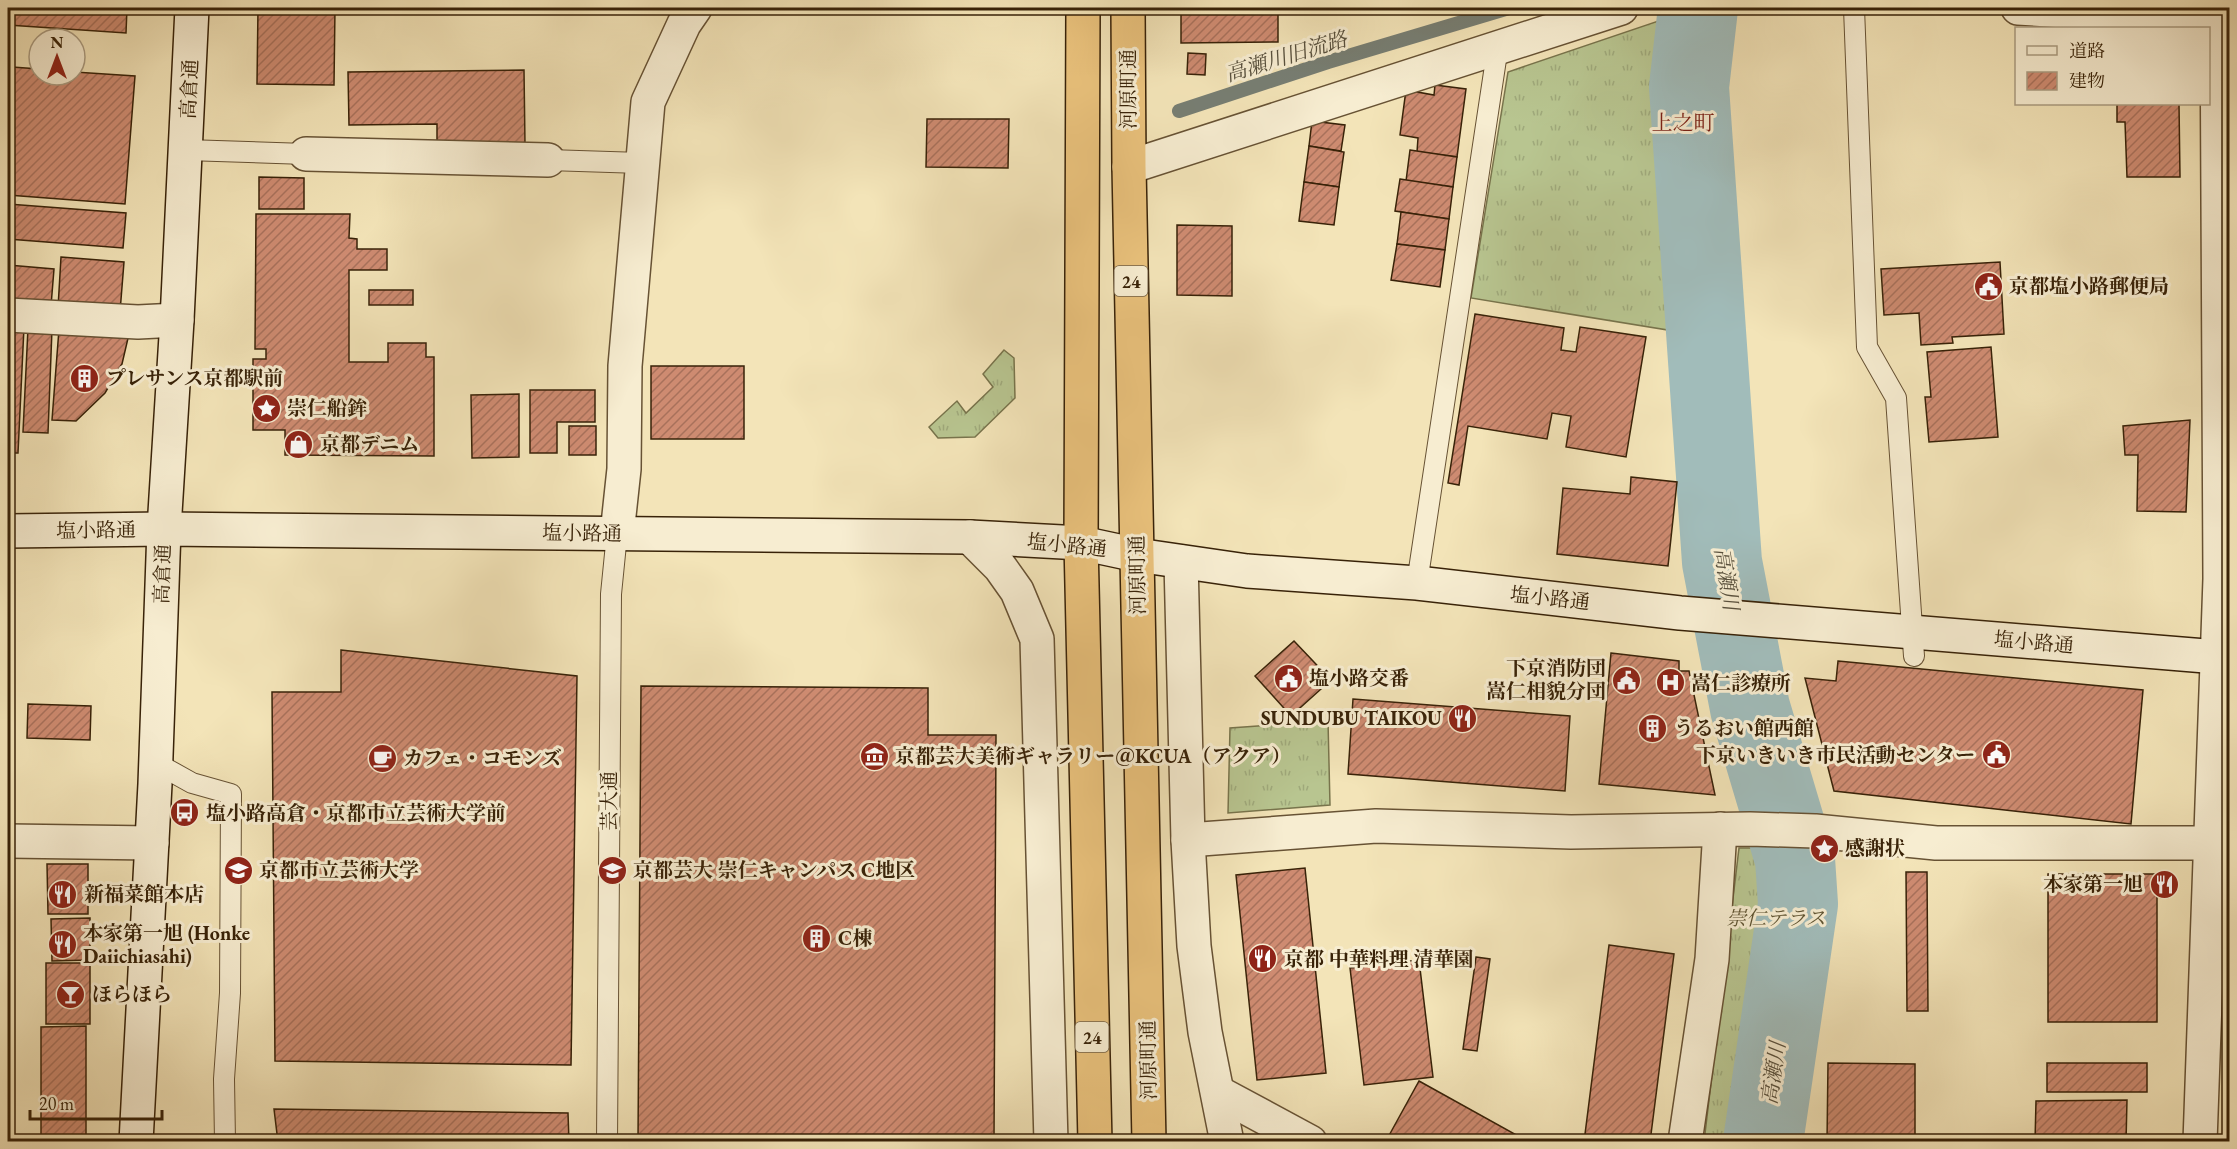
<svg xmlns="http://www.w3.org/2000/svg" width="2237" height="1149" viewBox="0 0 2237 1149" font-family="'EB Garamond','Noto Serif JP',serif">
  <defs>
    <pattern id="grass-tufts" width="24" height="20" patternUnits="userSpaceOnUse" patternTransform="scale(1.5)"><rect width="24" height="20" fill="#b8c590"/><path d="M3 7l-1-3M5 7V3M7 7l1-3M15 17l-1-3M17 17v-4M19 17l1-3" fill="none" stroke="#9fa97b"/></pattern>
    <pattern id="building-hatch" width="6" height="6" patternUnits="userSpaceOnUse" patternTransform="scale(1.5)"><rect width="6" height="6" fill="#ce8b71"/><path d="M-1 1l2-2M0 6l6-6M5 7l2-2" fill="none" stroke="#a8715b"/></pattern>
  </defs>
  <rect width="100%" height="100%" fill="#f3e4b8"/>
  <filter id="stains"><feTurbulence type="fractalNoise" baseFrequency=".00333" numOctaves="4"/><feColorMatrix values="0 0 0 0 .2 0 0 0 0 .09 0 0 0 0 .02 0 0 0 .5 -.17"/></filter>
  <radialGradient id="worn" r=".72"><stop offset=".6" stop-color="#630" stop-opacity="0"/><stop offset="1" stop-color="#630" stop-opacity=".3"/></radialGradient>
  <!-- grass -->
  <g fill="url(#grass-tufts)" stroke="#78744c" stroke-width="1.5">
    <polygon points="1679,14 1665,96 1674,331 1471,298 1508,72"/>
    <polygon points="1004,350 1014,358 1015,398 975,437 938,438 929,427 957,401 966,413 993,387 983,374"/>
    <polygon points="1328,721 1330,805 1228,813 1230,728"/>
    <polygon points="1739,848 1818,848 1822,907 1788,1141 1704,1142"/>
  </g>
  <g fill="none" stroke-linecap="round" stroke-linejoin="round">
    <!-- stream -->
    <polyline stroke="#777e73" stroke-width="14" points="1179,111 1328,62 1509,8"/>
    <!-- river -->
    <polyline stroke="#a1bcba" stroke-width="80" points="1698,8 1689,87 1722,562 1750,708 1795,859 1798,904 1763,1142"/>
  </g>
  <!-- building -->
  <g fill="url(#building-hatch)" stroke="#382208" stroke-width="1.5">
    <polygon points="8,8 127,8 126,33 8,25"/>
    <polygon points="258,8 335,8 334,85 257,84"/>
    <polygon points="1181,8 1258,8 1258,11 1278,11 1278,42 1181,43"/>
    <polygon points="1188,53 1206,54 1205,75 1187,74"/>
    <polygon points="12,67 39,69 39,75 75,75 75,72 135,76 125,204 8,195 8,127"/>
    <polygon points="524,70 525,144 437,144 437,124 349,125 348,72"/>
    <polygon points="1435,85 1466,89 1457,157 1417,152 1418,138 1400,135 1406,90 1434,95"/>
    <polygon points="2117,104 2179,104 2180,177 2127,177 2125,122 2117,122"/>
    <polygon points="927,119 1009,119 1008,168 926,167"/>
    <polygon points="1312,121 1345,125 1341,151 1309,146"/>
    <polygon points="1309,146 1344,152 1339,187 1304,182"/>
    <polygon points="1410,150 1457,157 1453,187 1406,181"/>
    <polygon points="259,177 304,178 304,209 259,209"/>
    <polygon points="1400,179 1453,187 1449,219 1395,211"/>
    <polygon points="1304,182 1339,187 1334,225 1299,221"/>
    <polygon points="8,204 126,213 123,248 8,239"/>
    <polygon points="1401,212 1449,219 1445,250 1397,244"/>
    <polygon points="256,214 350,214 349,238 357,239 357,249 387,249 387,270 349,270 349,362 388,362 388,343 426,343 426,357 434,357 434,456 285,455 285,430 253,430 253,359 266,359 266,349 255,349"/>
    <polygon points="1177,225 1232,226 1232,296 1177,295"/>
    <polygon points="1397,244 1445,250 1440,287 1391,280"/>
    <polygon points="61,257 124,262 120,312 58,308"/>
    <polygon points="2000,262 2004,334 1952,337 1953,343 1921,345 1919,313 1884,315 1881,269"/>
    <polygon points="8,265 54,269 51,306 8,302"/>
    <rect x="369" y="290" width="44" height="15"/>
    <polygon points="1475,314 1564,328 1561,350 1576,352 1580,327 1646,337 1626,457 1566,447 1571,416 1552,413 1547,439 1468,426 1459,485 1448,483"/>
    <polygon points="8,326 24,327 18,453 8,453"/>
    <polygon points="28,328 52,329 48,433 23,432"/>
    <polygon points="59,329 129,334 122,364 105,393 76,421 52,420"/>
    <polygon points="1991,347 1998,437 1929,442 1925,397 1931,397 1927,352"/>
    <rect x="651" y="366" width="93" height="73"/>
    <polygon points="530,390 595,390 595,422 557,422 557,453 530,453"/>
    <polygon points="519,394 519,457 472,458 471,395"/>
    <polygon points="2190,420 2186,512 2137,511 2138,455 2125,455 2123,426"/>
    <rect x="569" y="426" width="27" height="29"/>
    <polygon points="1631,477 1677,482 1668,566 1557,554 1563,488 1630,494"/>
    <rect x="8" y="611" width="6" height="88"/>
    <polygon points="1294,641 1331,680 1291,716 1255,676"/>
    <polygon points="341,650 577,676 571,1065 275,1061 272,692 341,692"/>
    <polygon points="1611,653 1679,661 1679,671 1689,671 1715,795 1599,784"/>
    <polygon points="1838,661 2143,690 2131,824 1834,791 1805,678 1836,681"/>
    <polygon points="641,686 928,688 928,735 996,735 994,1142 638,1142"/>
    <polygon points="1353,699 1570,716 1565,791 1348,774"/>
    <polygon points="28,704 91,706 90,740 27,738"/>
    <polygon points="8,713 14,713 13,748 8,748"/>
    <polygon points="47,864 88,864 88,914 48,914"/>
    <polygon points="1305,868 1326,1073 1257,1080 1236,875"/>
    <polygon points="1906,872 1927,872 1928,1011 1907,1011"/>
    <rect x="2048" y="874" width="109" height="148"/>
    <polygon points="90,918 90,960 52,961 51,919"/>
    <polygon points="1609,945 1674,954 1650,1142 1584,1142"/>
    <polygon points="1476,957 1490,959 1477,1051 1463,1049"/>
    <polygon points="1419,960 1433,1077 1364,1085 1350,968"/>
    <rect x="46" y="963" width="44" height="61"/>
    <polygon points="86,1026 86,1142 41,1142 41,1027"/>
    <polygon points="1828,1063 1915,1064 1915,1142 1827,1142"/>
    <rect x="2047" y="1063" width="100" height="29"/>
    <polygon points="1419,1081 1529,1142 1386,1141"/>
    <polygon points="2127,1100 2126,1142 2035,1142 2036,1101"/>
    <polygon points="274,1109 568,1113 569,1142 278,1142"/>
  </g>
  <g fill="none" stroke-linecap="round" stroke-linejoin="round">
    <defs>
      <g id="lane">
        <polyline points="1854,8 1867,347 1896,398 1914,656"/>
        <polyline points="186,150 306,154"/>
        <polyline points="548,160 641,163"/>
        <polyline points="1417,583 1498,46"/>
        <polyline points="156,763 192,783 231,794 230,993 224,1079 225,1142"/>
        <polyline points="607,1142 611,594 617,534"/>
      </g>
      <g id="street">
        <polyline points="2018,8 2230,22"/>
        <polyline points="306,154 548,160"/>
        <polyline points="1129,167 1621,8"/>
        <polyline points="8,315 138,322 177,320"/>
        <polyline points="617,534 624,469 625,366 648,102 684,24 695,8"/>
        <polyline points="970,537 1000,567 1017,591 1037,639 1051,1142"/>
        <polyline points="1181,562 1188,840 1194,946 1205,1032 1227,1142"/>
        <polyline points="1188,840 1376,826 1571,832 1750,829 1815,831 1936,843 2209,843"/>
        <polyline points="8,841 152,843"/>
        <polyline points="1219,1093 1310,1142"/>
        <polyline points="1685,1142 1712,959 1720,829"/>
        <polyline points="2200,1142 2220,579 2217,8"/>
      </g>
      <g id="secondary">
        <polyline points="8,531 164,529 970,537 1081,543 1137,555 1247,571 1417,583 1680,613 2230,658"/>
        <polyline points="136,1142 155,784 164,529 177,320 192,8"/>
      </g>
      <g id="highway">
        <polyline points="1083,8 1081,543 1095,1142"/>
        <polyline points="1128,8 1129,167 1149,1142"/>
      </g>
    </defs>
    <!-- lane casing -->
    <use href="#lane" stroke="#675234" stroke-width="22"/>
    <!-- street casing -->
    <use href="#street" stroke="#675234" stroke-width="36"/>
    <!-- secondary casing -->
    <use href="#secondary" stroke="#382208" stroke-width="36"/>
    <!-- highway casing -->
    <use href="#highway" stroke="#382208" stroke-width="36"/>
    <!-- lane -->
    <use href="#lane" stroke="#f7edd1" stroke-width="20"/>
    <!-- street -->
    <use href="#street" stroke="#f7edd1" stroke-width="33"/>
    <!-- secondary -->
    <use href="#secondary" stroke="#f7edd1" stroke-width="33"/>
    <!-- highway -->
    <use href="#highway" stroke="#eac27c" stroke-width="33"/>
  </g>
  <!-- icons -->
  <defs>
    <symbol id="civic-disc" viewBox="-11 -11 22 22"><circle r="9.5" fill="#8f2418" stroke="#f7edd1"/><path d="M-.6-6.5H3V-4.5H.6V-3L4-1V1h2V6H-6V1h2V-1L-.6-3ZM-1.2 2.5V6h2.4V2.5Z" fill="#fff"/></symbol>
    <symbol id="building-disc" viewBox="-11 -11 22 22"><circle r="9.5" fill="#8f2418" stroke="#f7edd1"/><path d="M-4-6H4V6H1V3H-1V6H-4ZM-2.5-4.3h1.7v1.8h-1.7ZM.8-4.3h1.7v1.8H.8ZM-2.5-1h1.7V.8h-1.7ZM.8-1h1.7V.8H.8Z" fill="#fff"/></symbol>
    <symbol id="sight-disc" viewBox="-11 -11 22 22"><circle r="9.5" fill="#8f2418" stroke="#f7edd1"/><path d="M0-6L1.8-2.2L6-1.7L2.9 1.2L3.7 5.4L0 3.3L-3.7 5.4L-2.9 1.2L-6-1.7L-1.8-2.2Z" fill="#fff"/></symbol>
    <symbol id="shop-disc" viewBox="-11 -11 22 22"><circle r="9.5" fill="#8f2418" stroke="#f7edd1"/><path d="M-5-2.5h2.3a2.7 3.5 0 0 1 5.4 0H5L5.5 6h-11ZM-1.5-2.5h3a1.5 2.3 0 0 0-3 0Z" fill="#fff"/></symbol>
    <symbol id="hospital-disc" viewBox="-11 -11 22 22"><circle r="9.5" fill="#8f2418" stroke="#f7edd1"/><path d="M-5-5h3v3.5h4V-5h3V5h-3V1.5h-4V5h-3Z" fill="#fff"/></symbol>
    <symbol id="restaurant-disc" viewBox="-11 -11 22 22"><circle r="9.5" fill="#8f2418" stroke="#f7edd1"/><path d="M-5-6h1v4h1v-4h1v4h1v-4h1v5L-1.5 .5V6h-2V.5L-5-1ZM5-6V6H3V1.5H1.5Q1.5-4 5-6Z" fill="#fff"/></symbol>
    <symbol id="museum-disc" viewBox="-11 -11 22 22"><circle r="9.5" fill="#8f2418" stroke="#f7edd1"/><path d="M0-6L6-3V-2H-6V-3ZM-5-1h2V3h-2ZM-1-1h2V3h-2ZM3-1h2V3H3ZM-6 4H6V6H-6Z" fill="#fff"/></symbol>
    <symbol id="cafe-disc" viewBox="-11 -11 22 22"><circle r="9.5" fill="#8f2418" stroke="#f7edd1"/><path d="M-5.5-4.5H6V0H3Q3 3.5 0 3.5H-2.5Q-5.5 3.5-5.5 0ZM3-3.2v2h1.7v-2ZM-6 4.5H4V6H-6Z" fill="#fff"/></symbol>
    <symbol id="bus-disc" viewBox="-11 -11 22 22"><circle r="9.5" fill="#8f2418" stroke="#f7edd1"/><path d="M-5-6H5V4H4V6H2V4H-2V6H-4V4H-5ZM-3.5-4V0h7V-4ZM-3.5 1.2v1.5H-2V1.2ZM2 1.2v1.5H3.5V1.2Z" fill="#fff"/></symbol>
    <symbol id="university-disc" viewBox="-11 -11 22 22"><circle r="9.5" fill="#8f2418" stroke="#f7edd1"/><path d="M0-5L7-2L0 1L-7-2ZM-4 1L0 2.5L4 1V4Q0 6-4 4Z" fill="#fff"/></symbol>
    <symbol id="bar-disc" viewBox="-11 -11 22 22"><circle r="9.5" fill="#8f2418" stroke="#f7edd1"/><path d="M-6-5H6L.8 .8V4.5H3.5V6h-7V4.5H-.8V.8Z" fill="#fff"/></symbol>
  </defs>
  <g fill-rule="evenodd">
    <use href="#civic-disc" x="1972" y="270" width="33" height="33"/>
    <use href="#building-disc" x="68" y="362" width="33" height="33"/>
    <use href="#sight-disc" x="250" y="392" width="33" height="33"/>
    <use href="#shop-disc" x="282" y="428" width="33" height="33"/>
    <use href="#civic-disc" x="1272" y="662" width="33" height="33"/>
    <use href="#civic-disc" x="1610" y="664" width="33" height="33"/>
    <use href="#hospital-disc" x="1654" y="666" width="33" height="33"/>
    <use href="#restaurant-disc" x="1446" y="702" width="33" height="33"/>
    <use href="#building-disc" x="1636" y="712" width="33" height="33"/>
    <use href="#civic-disc" x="1980" y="738" width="33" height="33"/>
    <use href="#museum-disc" x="858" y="740" width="33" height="33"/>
    <use href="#cafe-disc" x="366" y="742" width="33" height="33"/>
    <use href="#bus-disc" x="168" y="796" width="33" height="33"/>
    <use href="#sight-disc" x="1808" y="832" width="33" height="33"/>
    <use href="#university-disc" x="222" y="854" width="33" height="33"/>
    <use href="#university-disc" x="596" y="854" width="33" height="33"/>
    <use href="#restaurant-disc" x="2148" y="868" width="33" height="33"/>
    <use href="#restaurant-disc" x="46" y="878" width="33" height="33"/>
    <use href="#building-disc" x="800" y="922" width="33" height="33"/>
    <use href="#restaurant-disc" x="46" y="928" width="33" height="33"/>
    <use href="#restaurant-disc" x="1246" y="942" width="33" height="33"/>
    <use href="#bar-disc" x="54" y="978" width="33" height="33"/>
  </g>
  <g text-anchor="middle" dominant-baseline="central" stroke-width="6" stroke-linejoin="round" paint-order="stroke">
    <!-- shield labels -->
    <g fill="#f7edd1" stroke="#715f44" stroke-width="1.5">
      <rect x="1114.5" y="266" width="33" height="30" rx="4.5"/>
      <rect x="1075.5" y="1022" width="33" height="30" rx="4.5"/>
    </g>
    <g font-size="18" font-weight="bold" fill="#382208">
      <text x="1131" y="281">24</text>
      <text x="1092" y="1037">24</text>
    </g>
    <!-- street labels -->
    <g font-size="20" fill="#382208" stroke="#f7edd1">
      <text transform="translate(189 89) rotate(-87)">高倉通</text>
      <text transform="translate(1128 89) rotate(-90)">河原町通</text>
      <text transform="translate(96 530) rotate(-1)">塩小路通</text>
      <text transform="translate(582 533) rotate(1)">塩小路通</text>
      <text transform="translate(1067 545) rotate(6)">塩小路通</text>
      <text transform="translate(162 574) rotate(-88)">高倉通</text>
      <text transform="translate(1137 575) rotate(-91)">河原町通</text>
      <text transform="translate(1550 598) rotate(6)">塩小路通</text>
      <text transform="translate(2034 642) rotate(5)">塩小路通</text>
      <text transform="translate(609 801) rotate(-90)">芸大通</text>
      <text transform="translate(1148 1060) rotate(-91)">河原町通</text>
    </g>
    <!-- poi labels -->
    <g font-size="20" font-weight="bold" fill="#382208" stroke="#f7edd1" text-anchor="start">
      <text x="2009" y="286">京都塩小路郵便局</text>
      <text x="106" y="378">プレサンス京都駅前</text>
      <text x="287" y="408">崇仁船鉾</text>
      <text x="320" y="444">京都デニム</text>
      <text x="1606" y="668" text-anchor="end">下京消防団<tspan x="1606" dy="23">嵩仁相貌分団</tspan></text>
      <text x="1309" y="678">塩小路交番</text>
      <text x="1691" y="683">嵩仁診療所</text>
      <text x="1442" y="718" text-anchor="end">SUNDUBU TAIKOU</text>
      <text x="1674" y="728">うるおい館西館</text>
      <text x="1975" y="755" text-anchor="end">下京いきいき市民活動センター</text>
      <text x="895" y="756">京都芸大美術ギャラリー＠KCUA（アクア）</text>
      <text x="403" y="758">カフェ・コモンズ</text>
      <text x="206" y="813">塩小路高倉・京都市立芸術大学前</text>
      <text x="1845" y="848">感謝状</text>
      <text x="259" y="870">京都市立芸術大学</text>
      <text x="633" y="870">京都芸大 崇仁キャンパス C地区</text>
      <text x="2143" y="884" text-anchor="end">本家第一旭</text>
      <text x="84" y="894">新福菜館本店</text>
      <text x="83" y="933">本家第一旭 (Honke<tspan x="83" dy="23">Daiichiasahi)</tspan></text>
      <text x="838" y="938">C棟</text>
      <text x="1284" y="959">京都 中華料理 清華園</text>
      <text x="92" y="994">ほらほら</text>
    </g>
    <!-- park labels -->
    <g font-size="20" font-style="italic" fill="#5e5331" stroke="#f7edd1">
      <text x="1776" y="918">崇仁テラス</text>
    </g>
    <!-- water labels -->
    <g font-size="21" font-style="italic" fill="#58503d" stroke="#f7edd1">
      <text transform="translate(1286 56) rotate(-17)">高瀬川旧流路</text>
      <text transform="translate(1727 579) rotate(81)">高瀬川</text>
      <text transform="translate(1773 1073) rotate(-82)">高瀬川</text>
    </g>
    <!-- neighbourhood labels -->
    <g font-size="21" fill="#7a1f14" stroke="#f7edd1">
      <text x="1683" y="122">上之町</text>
    </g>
  </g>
  <!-- margin -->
  <rect width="2237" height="1149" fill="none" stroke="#f3e4b8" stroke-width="30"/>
  <rect x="9" y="9" width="2219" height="1131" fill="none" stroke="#382208" stroke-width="3"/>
  <rect x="15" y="15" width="2207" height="1119" fill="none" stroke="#382208" stroke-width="1.5"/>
  <!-- legend -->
  <rect x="2015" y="27" width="195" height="78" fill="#f7edd1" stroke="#ab9c81" stroke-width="1.5"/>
  <rect x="2027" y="46" width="30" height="9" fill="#f7edd1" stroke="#ab9c81" stroke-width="1.5"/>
  <text x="2069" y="57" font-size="18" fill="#382208">道路</text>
  <rect x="2027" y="72" width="30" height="18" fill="url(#building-hatch)" stroke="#ab9c81" stroke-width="1.5"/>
  <text x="2069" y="87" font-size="18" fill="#382208">建物</text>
  <!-- north arrow -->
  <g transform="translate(57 57)"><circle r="28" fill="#f7edd1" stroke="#ab9c81" stroke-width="1.5"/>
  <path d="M0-4.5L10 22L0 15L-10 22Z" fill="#8f2418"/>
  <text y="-9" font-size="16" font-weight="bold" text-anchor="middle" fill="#382208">N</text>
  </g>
  <!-- scale -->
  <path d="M30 1110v9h132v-9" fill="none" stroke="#382208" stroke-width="3"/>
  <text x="39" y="1110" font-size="18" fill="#382208" stroke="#f7edd1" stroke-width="4.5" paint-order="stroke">20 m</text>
  <rect width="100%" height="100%" filter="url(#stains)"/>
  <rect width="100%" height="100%" fill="url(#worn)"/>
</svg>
